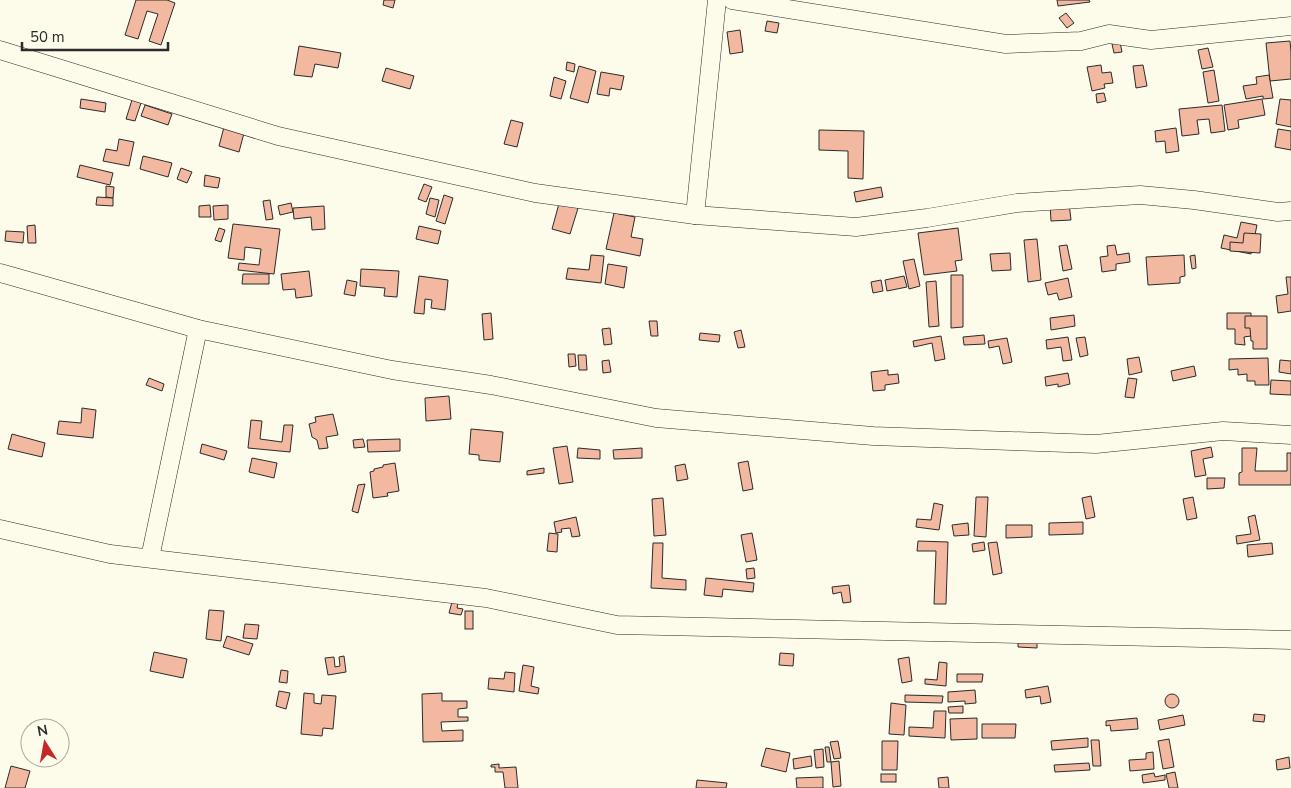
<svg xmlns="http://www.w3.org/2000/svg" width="1291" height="788" viewBox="0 0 1291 788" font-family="'Nunito Sans',sans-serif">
  <rect width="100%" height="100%" fill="#fdfbea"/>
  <!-- building -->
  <g fill="#f2b8a0" stroke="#2b2b2b">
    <polygon points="136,0 167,0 175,3 161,45 149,41 158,14 147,11 138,39 125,35"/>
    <polygon points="384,0 395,0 393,8 383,5"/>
    <polygon points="1057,0 1089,0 1090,2 1058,6"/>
    <polygon points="1066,13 1074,23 1067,28 1059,18"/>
    <polygon points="767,21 779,23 777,33 765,31"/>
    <polygon points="740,30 743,52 730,54 727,32"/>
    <polygon points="1290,41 1291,52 1291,79 1270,81 1266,43"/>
    <polygon points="1120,42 1122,52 1114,53 1112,44"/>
    <polygon points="299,46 341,53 338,68 315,64 312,77 294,75"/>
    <polygon points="1208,48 1213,67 1202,69 1198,50"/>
    <polygon points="567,62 575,64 574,72 566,70"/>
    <polygon points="1101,65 1102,73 1111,72 1113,83 1104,84 1105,88 1092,91 1087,67"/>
    <polygon points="1143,65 1147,86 1136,88 1133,66"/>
    <polygon points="579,66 596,71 588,103 570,98"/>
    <polygon points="386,68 414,76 410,89 382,81"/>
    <polygon points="1214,70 1219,101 1208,103 1203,72"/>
    <polygon points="601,72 624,76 621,90 610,88 609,96 597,94"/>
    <polygon points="1269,75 1273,98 1263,99 1263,96 1246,99 1243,86 1257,84 1256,77"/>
    <polygon points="554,77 566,81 561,99 550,96"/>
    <polygon points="1104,93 1106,101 1097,103 1096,94"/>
    <polygon points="81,99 106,103 105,112 80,108"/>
    <polygon points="1262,99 1265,115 1238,120 1239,128 1228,130 1224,105"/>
    <polygon points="1280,99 1291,100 1291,127 1276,124"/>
    <polygon points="132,100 141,103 135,121 126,119"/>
    <polygon points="145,105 172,114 168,125 141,116"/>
    <polygon points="1222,105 1225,131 1211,133 1209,119 1197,120 1199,134 1182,136 1179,109"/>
    <polygon points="511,120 523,123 517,147 504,144"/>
    <polygon points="224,127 244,133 239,152 219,146"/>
    <polygon points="1176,128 1179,151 1166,153 1165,141 1156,142 1155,131"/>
    <polygon points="1278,129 1291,131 1291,150 1275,147"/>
    <polygon points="819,130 864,131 863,179 848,178 848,151 819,150"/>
    <polygon points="119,139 134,142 129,166 103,161 106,149 117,151"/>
    <polygon points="143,156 172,163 168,177 140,169"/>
    <polygon points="80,165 113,173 110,185 77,177"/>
    <polygon points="181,168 192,172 187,183 177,179"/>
    <polygon points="205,175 220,178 218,188 204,186"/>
    <polygon points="424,184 432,187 426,202 418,199"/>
    <polygon points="106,186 114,187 113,198 106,197"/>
    <polygon points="881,187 883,197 856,202 854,192"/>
    <polygon points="444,195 453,198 445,224 436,221"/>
    <polygon points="97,197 113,198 113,206 96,205"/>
    <polygon points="430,198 439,200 435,217 426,214"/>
    <polygon points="270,200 273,219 266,220 263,201"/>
    <polygon points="560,200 579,205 570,234 552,229"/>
    <polygon points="291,203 293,212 280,215 278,206"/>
    <polygon points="1069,203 1071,220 1051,221 1050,204"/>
    <polygon points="210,205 211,217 199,217 199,206"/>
    <polygon points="228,205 228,219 214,220 213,206"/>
    <polygon points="324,206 325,229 312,230 311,217 294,219 293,208"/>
    <polygon points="614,213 635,217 631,237 643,239 640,256 606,249"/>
    <polygon points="1241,222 1257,225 1251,254 1221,248 1224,235 1237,238"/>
    <polygon points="233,224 280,229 274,274 238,270 239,263 259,265 261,249 245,247 244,260 228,258"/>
    <polygon points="35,225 36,243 28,243 27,226"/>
    <polygon points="419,226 441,231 438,244 416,239"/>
    <polygon points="219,228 225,230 221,242 215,240"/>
    <polygon points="958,228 962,260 955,261 957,271 924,275 918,233"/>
    <polygon points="6,231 24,232 23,243 5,241"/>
    <polygon points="1244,233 1261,234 1260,253 1230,251 1230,242 1243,243"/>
    <polygon points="1037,239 1041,280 1028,282 1024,240"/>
    <polygon points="1067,245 1072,269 1063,271 1059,246"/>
    <polygon points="1115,245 1117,255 1129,253 1130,262 1116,264 1116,270 1102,272 1100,257 1108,256 1107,246"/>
    <polygon points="1010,253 1011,270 992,271 990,254"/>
    <polygon points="591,255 604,256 601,283 566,279 568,268 589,270"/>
    <polygon points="1184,255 1185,276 1180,277 1180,283 1148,285 1146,257"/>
    <polygon points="1195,255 1196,268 1192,269 1190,256"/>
    <polygon points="914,259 920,286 909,289 903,261"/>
    <polygon points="608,264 627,267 624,288 605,284"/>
    <polygon points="361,269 399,271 397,297 384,296 385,288 360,286"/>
    <polygon points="309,271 312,296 296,298 295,289 283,290 281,274"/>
    <polygon points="243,274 269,274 269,284 242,284"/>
    <polygon points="951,275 963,275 963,327 951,328"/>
    <polygon points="419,276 448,280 445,310 431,308 432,300 425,299 424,314 414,313"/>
    <polygon points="904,276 907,287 887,291 885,280"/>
    <polygon points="1286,277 1291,277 1291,311 1278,313 1276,296 1288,294"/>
    <polygon points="1068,278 1072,297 1059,300 1057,293 1048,295 1045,283"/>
    <polygon points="347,280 357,282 355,296 344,294"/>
    <polygon points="881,280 883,291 873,293 871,282"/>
    <polygon points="936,281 939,326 929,327 926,282"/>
    <polygon points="491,313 493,339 484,340 482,314"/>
    <polygon points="1227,313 1251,313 1251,336 1244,337 1245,345 1235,344 1235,329 1227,329"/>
    <polygon points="1074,315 1075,326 1051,330 1050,318"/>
    <polygon points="1245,316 1267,316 1267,349 1253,349 1253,341 1251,341 1250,328 1245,328"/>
    <polygon points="649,321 657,321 658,336 651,336"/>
    <polygon points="610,328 612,344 604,345 602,329"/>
    <polygon points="741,330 745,347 738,348 734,332"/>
    <polygon points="700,333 720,335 719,342 699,340"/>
    <polygon points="984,335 985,344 964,345 963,337"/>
    <polygon points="941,336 945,359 935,361 932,343 914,347 913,341"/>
    <polygon points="1068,337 1072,360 1063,361 1061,347 1047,349 1046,340"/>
    <polygon points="1085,337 1088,355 1080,357 1076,338"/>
    <polygon points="1007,338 1012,362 1003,364 999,346 989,348 988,341"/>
    <polygon points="568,354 575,354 576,366 569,367"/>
    <polygon points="578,355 586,355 587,370 579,370"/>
    <polygon points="1139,357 1142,372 1129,375 1127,359"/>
    <polygon points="1268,358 1269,385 1255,385 1255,381 1247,381 1247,374 1238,375 1238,369 1229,370 1229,359"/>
    <polygon points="609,360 611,372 603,373 602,361"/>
    <polygon points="1280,360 1291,361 1291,374 1279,372"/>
    <polygon points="1194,366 1196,376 1173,381 1171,371"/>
    <polygon points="888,370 888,375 898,374 899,383 885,385 885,390 873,391 871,372"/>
    <polygon points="1068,373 1070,384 1058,387 1058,384 1046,386 1045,377"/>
    <polygon points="149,378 164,384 162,391 146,385"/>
    <polygon points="1128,378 1137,379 1134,398 1125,397"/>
    <polygon points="1271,380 1291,381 1291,395 1270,394"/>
    <polygon points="449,396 451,419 426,421 425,398"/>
    <polygon points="82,408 96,410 93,438 57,434 59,421 81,423"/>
    <polygon points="333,414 338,435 326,437 328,448 319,449 317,440 312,437 309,424 316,422 315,417"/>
    <polygon points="251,420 262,421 260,439 282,442 284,425 293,425 290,452 248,448"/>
    <polygon points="471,429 503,432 500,462 479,460 479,455 469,454"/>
    <polygon points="12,434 45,443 42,457 8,449"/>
    <polygon points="363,439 365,447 354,448 353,440"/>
    <polygon points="400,439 400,451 368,452 367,440"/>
    <polygon points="202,444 227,451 224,460 200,453"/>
    <polygon points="567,446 573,482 559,484 553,448"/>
    <polygon points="1211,447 1213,457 1203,459 1206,475 1195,477 1191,451"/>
    <polygon points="578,448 600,450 600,459 577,458"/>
    <polygon points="642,448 642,458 614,459 613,450"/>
    <polygon points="1242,448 1257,448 1255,471 1287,471 1287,453 1291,453 1291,485 1239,485 1239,473 1242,472"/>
    <polygon points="252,458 277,463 274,478 249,472"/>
    <polygon points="748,461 753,489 743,491 738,463"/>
    <polygon points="395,463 399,491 387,493 388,496 373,498 370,472 374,471 374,469 383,467 383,465"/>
    <polygon points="685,464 688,479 677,481 675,466"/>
    <polygon points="544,468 544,473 527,475 527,471"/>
    <polygon points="1207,478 1225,478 1224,488 1207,489"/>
    <polygon points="365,484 358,513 352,511 358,485"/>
    <polygon points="1091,496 1095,517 1086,519 1082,498"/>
    <polygon points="976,497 988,497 986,537 974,536"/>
    <polygon points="1193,497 1197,518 1187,520 1183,499"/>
    <polygon points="663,498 666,535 654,536 652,499"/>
    <polygon points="934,503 943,505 939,530 916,527 917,519 931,520"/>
    <polygon points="1255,515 1260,540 1237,544 1236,536 1251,534 1248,517"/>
    <polygon points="576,517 580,536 572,537 570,528 561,529 562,532 556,533 554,522"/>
    <polygon points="1083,522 1083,534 1049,535 1049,523"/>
    <polygon points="968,523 969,535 954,536 952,525"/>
    <polygon points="1006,525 1032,525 1032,537 1006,538"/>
    <polygon points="549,533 558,534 557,552 547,551"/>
    <polygon points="752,533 757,560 746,562 741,535"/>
    <polygon points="918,541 948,542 946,604 934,604 936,551 917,551"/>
    <polygon points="984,542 985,550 973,552 972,544"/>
    <polygon points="997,542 1002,573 993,575 988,543"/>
    <polygon points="653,543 663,543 662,578 686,580 686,590 651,588"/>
    <polygon points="1272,543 1273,554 1248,557 1247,545"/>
    <polygon points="754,568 755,578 747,579 746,569"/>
    <polygon points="706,578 754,583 753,592 723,589 722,597 704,595"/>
    <polygon points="849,585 851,602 843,603 841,592 833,594 832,587"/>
    <polygon points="452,602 458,603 457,608 463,609 461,615 449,613"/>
    <polygon points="209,610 224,611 221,641 206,639"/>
    <rect x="465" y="611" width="8" height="18"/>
    <polygon points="245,624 259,625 257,639 243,638"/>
    <polygon points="227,636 253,644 249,655 223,647"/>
    <polygon points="1018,638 1037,639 1037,648 1018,647"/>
    <polygon points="154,652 187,659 183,678 150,671"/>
    <polygon points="780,653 794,654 793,666 779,665"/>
    <polygon points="344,656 346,672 328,675 325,658 334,657 335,667 340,666 339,657"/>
    <polygon points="909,657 912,681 902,683 898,659"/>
    <polygon points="939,662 947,663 946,686 925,684 925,679 937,680"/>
    <polygon points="523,665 534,667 531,686 539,688 538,694 519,691"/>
    <polygon points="281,670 288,671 287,683 279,682"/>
    <polygon points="505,672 515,673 514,692 488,689 489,678 504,679"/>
    <polygon points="957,674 983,674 982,682 957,682"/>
    <polygon points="1048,686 1051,702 1041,704 1040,696 1026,698 1025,690"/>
    <polygon points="975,690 976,703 965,704 965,701 948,702 948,692"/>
    <polygon points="279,691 290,693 286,709 276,706"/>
    <polygon points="304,693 314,694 314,703 321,704 322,695 336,696 333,729 323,728 322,736 301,734"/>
    <polygon points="442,693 442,701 467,701 467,708 458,709 458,717 468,717 468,721 441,722 442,731 463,730 463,741 423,742 422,694"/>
    <circle cx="1172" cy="701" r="7"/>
    <polygon points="905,695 943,696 942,703 905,702"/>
    <polygon points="891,703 906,705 904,735 889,734"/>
    <polygon points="963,706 963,713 949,713 948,707"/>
    <polygon points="934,711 946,711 945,738 909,736 909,727 933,728"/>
    <polygon points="1254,714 1265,715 1264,722 1253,721"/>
    <polygon points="1183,715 1185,725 1160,730 1158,720"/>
    <polygon points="977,718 977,739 951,740 950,719"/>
    <polygon points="1137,718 1138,729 1111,731 1110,725 1106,726 1106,721"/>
    <polygon points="982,724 1016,724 1015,738 982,738"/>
    <polygon points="1088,738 1088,747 1052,750 1051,741"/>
    <polygon points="1169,739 1174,767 1163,769 1158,741"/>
    <polygon points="1091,740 1099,740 1101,766 1093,766"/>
    <polygon points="838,741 841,758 834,759 830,742"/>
    <polygon points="882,741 898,741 897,770 882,770"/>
    <polygon points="825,747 829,747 831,762 827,762"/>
    <polygon points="766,748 790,753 786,772 761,766"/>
    <polygon points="823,749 824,767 816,768 814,750"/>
    <polygon points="1153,752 1154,769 1130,771 1129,760 1146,759 1146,753"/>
    <polygon points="811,756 812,766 794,769 793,759"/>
    <polygon points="1289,757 1290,768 1277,770 1276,760"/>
    <polygon points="839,761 841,786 833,787 831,762"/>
    <polygon points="1089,763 1090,770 1055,772 1054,765"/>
    <polygon points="499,764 499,768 516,767 518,788 505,788 503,772 495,772 495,767 491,767 491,765"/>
    <polygon points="11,766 30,771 25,788 5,788"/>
    <polygon points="1175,772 1178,788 1169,788 1166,774"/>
    <polygon points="1154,773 1155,777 1165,775 1165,780 1143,783 1142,775"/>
    <rect x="881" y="774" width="15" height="8"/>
    <polygon points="823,777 823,788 797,788 796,778"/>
    <polygon points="948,777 949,788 939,788 938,778"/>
    <polygon points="697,780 727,783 726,788 696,788"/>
  </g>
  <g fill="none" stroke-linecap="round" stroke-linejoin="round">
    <defs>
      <g id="minor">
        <polyline points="732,0 1006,44 1081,41 1109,34 1151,40 1291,26"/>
        <polyline points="0,50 278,136 535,193 695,215 856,227 927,218 1017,203 1140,195 1194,200 1278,212 1291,211"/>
        <polyline points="695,215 717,0"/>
        <polyline points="0,273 198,329 392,370 491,385 656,418 873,436 1096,444 1223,431 1291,435"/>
        <polyline points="0,529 110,554 486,598 617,625 1291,640"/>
        <polyline points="150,558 198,329"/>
      </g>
    </defs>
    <!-- minor casing -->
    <use href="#minor" stroke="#2b2b2b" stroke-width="19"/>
    <!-- minor -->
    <use href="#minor" stroke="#fdfbea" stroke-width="18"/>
  </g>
  <!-- north arrow -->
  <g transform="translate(45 743) rotate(349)"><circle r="24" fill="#fdfbea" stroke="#a9a89e"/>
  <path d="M0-4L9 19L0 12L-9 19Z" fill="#c62828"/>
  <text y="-8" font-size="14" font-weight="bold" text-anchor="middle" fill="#2b2b2b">N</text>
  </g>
  <!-- scale -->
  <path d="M22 42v8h146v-8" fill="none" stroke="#2b2b2b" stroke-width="2.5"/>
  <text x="30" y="42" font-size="15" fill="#2b2b2b" stroke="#fdfbea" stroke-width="4" paint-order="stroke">50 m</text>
</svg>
